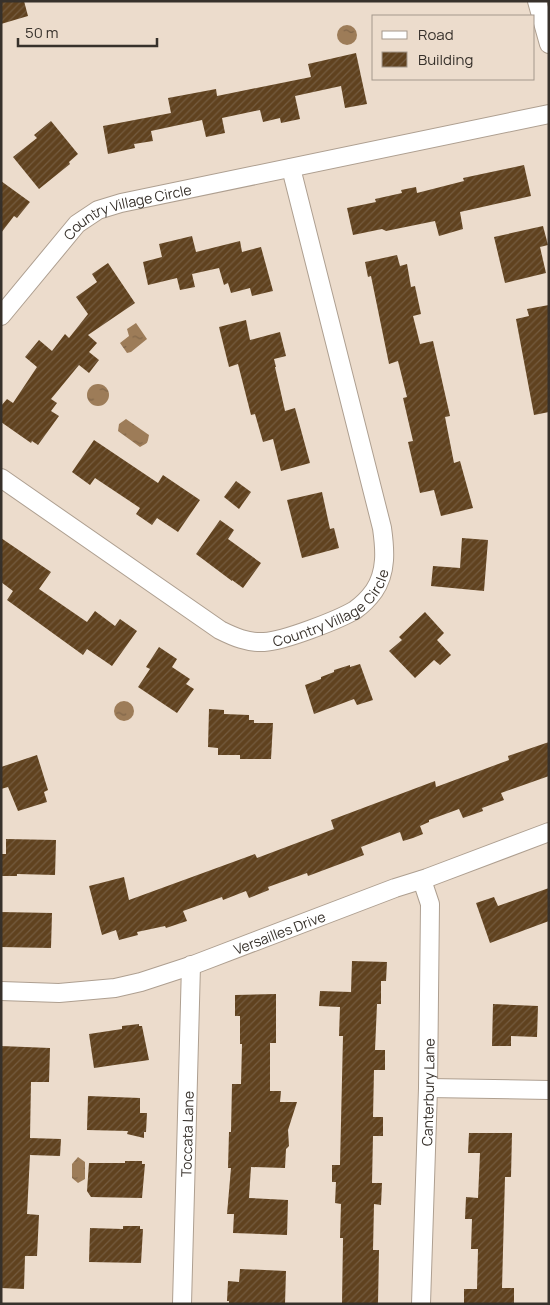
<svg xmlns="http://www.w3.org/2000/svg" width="550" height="1305" viewBox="0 0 550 1305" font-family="Manrope,sans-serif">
  <defs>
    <pattern id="water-ripples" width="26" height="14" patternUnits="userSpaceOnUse" patternTransform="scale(1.25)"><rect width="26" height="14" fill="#9d7c58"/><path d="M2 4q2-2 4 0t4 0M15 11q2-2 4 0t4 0" fill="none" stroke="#816649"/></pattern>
    <pattern id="building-hatch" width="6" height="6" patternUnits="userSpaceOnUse" patternTransform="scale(1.25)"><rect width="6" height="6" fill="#60421f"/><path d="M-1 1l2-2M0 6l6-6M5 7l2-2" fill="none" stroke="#745b3f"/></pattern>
  </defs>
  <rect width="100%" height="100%" fill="#ecdccc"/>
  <!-- water -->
  <g fill="url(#water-ripples)">
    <circle cx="347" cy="35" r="10"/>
    <polygon points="136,323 147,339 131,352 127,353 120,343 129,336 127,329"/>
    <circle cx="98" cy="395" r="11"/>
    <path d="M126,419L149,435C147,445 148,442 140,447L118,431L119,424Z"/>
    <circle cx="124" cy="711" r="10"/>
    <polygon points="78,1157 85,1162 85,1179 78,1183 72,1178 72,1164"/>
  </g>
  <!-- building -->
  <g fill="url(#building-hatch)">
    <polygon points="1,1 24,1 28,16 1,24"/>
    <polygon points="356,53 367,104 345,108 341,86 295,96 300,119 281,123 280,118 263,122 260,110 222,118 225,133 206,137 202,120 151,131 153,141 134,144 135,148 108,154 103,126 171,113 168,98 216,89 217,96 311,77 308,64"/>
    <polygon points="51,121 78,154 69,162 70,164 39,189 13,157 37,138 34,135"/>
    <polygon points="524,165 531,196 460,212 463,229 439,236 435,221 386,231 382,229 353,235 347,208 376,202 375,199 402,193 401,190 416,187 417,193 464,181 463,178"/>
    <polygon points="1,181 30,202 17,218 14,216 1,233"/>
    <polygon points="543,226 548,245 540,247 546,273 505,283 494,237"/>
    <polygon points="192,236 196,252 240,241 242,252 261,247 273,291 252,296 250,288 231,293 228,283 224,285 219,268 192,274 195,287 180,290 177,278 148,285 143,262 162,257 159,244"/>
    <polygon points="397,255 400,266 407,264 411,287 415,286 421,314 413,316 420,344 433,341 450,416 445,417 454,463 460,461 473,508 441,516 434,490 420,493 408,442 413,441 403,398 407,397 398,361 389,364 371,276 368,277 365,262"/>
    <polygon points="108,263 135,303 88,335 97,343 89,352 99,360 89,373 79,365 51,399 57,403 51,411 59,416 38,445 32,441 31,443 1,422 1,406 7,399 13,403 37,367 25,357 39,340 52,351 65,334 69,338 88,314 76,297 97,282 92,274"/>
    <polygon points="549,305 549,412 534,415 516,319 529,316 527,309"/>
    <polygon points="246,320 250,340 280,332 286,356 274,359 276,367 275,367 285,411 295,408 310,463 281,471 273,439 263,442 255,414 251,415 238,364 229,367 219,327"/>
    <polygon points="94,440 158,483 163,475 200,500 178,532 157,518 152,525 136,514 140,508 95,478 90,485 72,472"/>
    <polygon points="236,481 251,492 239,509 224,497"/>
    <polygon points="322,492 330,529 334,528 339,548 302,558 287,500"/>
    <polygon points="220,520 234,530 228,539 261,563 243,588 232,580 232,581 196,554"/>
    <polygon points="1,538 51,572 39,589 87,622 95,611 115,626 120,619 137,631 112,666 87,649 83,655 7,600 13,591 1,582"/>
    <polygon points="462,538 488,540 484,591 431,586 433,566 460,568"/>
    <polygon points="425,612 444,633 437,640 451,655 440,665 434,660 415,678 389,651 402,640 399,637"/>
    <polygon points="159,647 177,659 172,667 190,679 186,684 194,689 177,713 138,687 150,669 146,667"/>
    <polygon points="360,664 373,700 357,705 354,699 314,714 305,685 321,679 321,677 334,672 334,670 350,665 350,667"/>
    <polygon points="209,709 224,710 224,714 249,715 249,720 254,720 254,723 273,723 271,759 240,759 240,755 218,755 218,748 208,747"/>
    <polygon points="549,742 549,776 501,793 504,800 482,808 483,811 463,818 459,809 429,820 429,822 420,826 423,834 413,838 403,841 400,832 361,847 364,855 308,876 307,873 268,887 269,890 249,898 246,891 223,900 222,897 183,911 187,921 166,928 165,926 137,932 138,935 119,940 116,930 102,935 89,886 124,877 129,900 255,854 257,858 334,829 331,820 435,781 436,787 509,760 508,756"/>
    <polygon points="37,755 48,790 44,792 47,802 18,811 8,787 1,789 1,767"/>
    <polygon points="6,839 56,840 55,875 17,874 17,876 1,876 1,854 6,854"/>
    <polygon points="549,888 549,921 490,943 476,903 494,897 498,906"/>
    <polygon points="1,912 52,913 51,948 1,947"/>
    <polygon points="352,961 387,962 386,981 381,981 381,1004 377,1004 375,1050 385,1050 385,1070 374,1070 373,1117 383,1117 383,1136 373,1136 372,1183 382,1183 381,1205 374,1204 373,1250 379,1250 378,1304 342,1304 343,1238 340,1238 341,1204 335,1203 336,1182 332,1182 332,1165 340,1165 343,1036 339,1036 340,1007 319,1006 320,991 351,992"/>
    <polygon points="276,994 276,1043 270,1043 270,1091 281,1091 280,1102 297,1102 288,1130 289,1146 286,1149 285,1168 251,1167 249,1198 288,1200 287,1235 233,1233 234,1214 227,1214 231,1168 228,1168 229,1132 231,1132 232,1084 241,1084 242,1044 240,1044 240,1016 235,1016 235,995"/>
    <polygon points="493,1004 538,1006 537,1037 511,1036 511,1046 492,1046"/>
    <polygon points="139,1024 139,1026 142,1026 149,1060 94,1068 89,1034 122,1029 122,1026"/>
    <polygon points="1,1046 50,1048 49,1082 31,1082 30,1138 61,1139 60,1156 30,1155 27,1214 39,1215 37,1256 25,1256 24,1289 1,1288"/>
    <polygon points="88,1096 140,1098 140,1113 147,1113 146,1132 144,1132 144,1138 127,1134 128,1131 87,1130"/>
    <polygon points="469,1133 512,1133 511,1177 505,1177 502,1288 514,1288 514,1304 464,1304 464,1289 477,1289 478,1249 471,1249 472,1219 465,1219 466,1197 478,1198 480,1153 468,1153"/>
    <polygon points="125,1161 142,1161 142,1164 145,1164 142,1198 91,1197 87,1191 89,1163 125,1163"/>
    <polygon points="123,1226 140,1226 140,1229 143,1229 141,1263 89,1262 90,1228 123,1229"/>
    <polygon points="240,1269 286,1271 285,1304 229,1304 229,1301 227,1301 228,1281 239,1282"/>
  </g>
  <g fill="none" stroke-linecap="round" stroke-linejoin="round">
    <defs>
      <g id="street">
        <polyline points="537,1 549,44"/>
        <path id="s1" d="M1,316L77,224L98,210L121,203L549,114"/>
        <path id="s2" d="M1,478L220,630C234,637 248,643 264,642C284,641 338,620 355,610C362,605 369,598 374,591C387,572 385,549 382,528L291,168"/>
        <path id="s3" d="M1,991L59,993L115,988L141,982L193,965L395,888L427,878L549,832"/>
        <polyline points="428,1088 549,1090"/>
        <path id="s4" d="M182,1304L191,965"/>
        <path id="s5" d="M421,1304L428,1088L430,904L422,880"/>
      </g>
    </defs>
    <!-- street casing -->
    <use href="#street" stroke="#ae9f90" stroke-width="20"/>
    <!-- street -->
    <use href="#street" stroke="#fff" stroke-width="18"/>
  </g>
  <g text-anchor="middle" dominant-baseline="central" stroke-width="5" stroke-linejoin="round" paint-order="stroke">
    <!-- street labels -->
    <g font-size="14" fill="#37312b" stroke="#ecdccc">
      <text stroke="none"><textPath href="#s1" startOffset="171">Country Village Circle</textPath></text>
      <text stroke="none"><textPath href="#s2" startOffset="391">Country Village Circle</textPath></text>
      <text stroke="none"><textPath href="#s3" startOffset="288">Versailles Drive</textPath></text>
      <text stroke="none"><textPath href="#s5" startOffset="212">Canterbury Lane</textPath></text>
      <text stroke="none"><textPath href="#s4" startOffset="170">Toccata Lane</textPath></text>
    </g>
  </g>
  <!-- border -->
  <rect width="550" height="1305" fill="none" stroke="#37312b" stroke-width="5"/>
  <!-- legend -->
  <rect x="372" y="15" width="162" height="65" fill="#ecdccc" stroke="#a4988c"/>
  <rect x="382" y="31" width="25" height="8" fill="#ffffff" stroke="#a4988c"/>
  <text x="418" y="40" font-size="15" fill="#37312b">Road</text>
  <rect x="382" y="52" width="25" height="15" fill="url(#building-hatch)" stroke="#a4988c"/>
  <text x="418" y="65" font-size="15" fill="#37312b">Building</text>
  <!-- scale -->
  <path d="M18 38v8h139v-8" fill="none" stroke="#37312b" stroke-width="2.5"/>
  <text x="25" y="38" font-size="15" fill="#37312b" stroke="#ecdccc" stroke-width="4" paint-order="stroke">50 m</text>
</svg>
